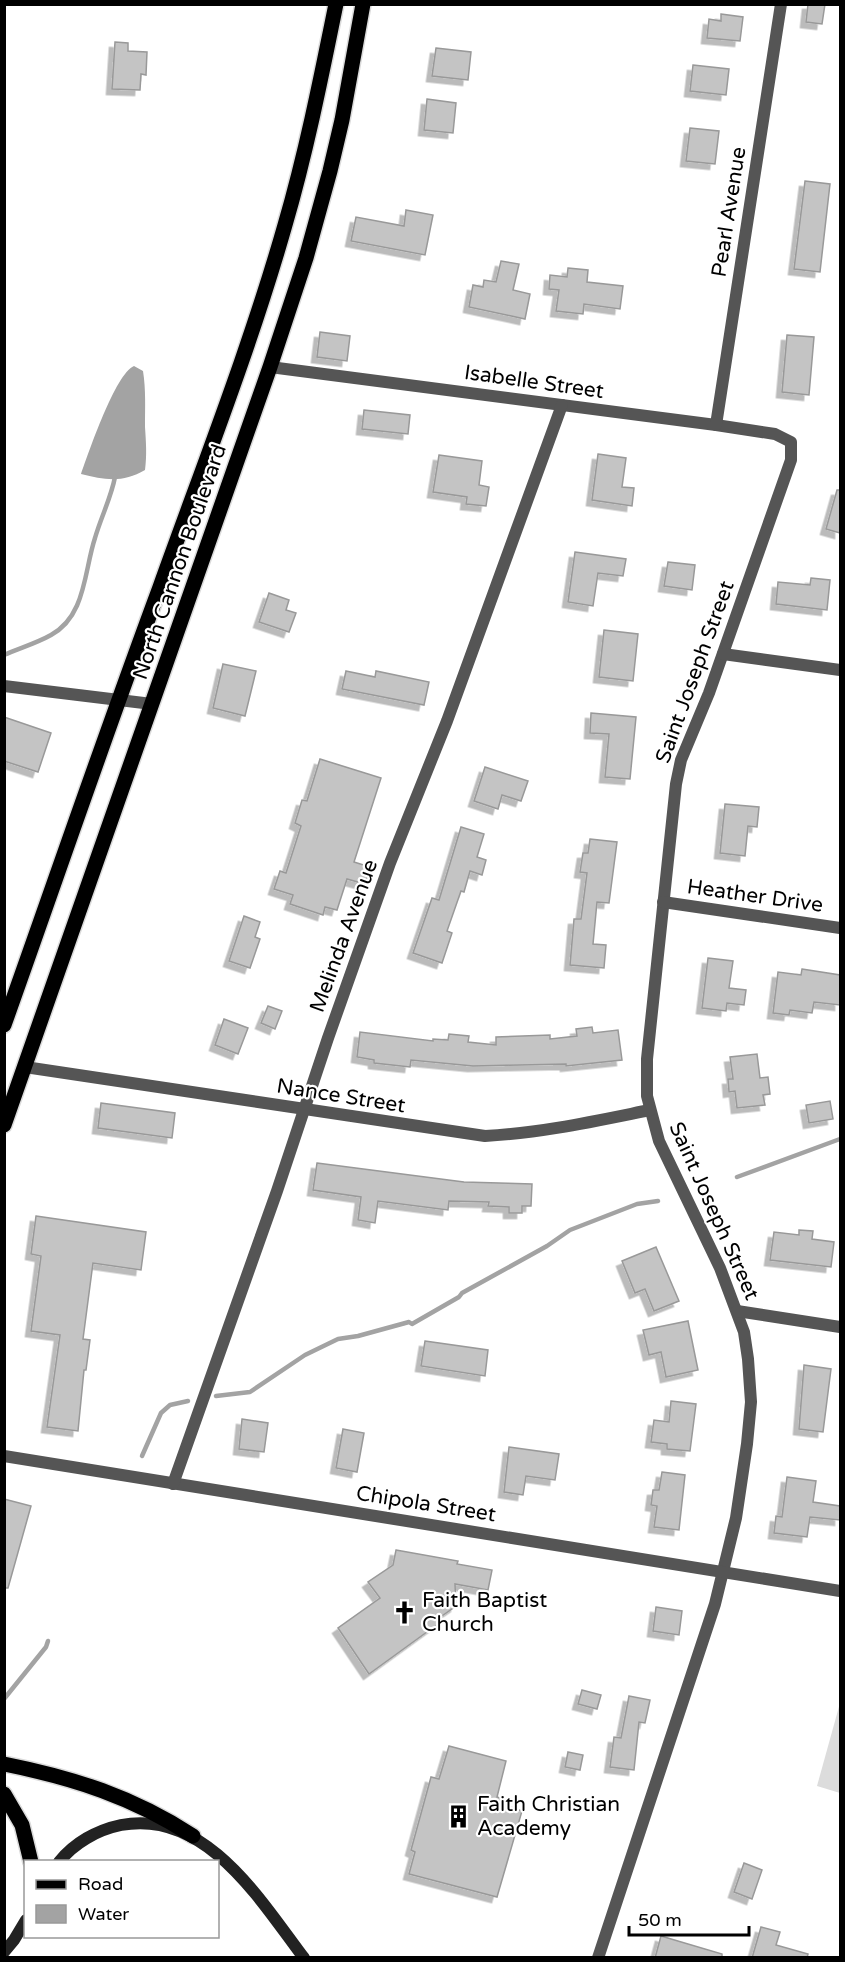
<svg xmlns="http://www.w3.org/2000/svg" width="845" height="1962" viewBox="0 0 845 1962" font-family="'Varela Round',sans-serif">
  <defs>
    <filter id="shadow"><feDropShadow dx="-5.5" dy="5.5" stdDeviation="0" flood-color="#0004"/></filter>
  </defs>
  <rect width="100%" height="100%" fill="#fff"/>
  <!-- green -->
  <polygon fill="#dcdcdc" points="840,1703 840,1793 817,1786"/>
  <!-- water -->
  <path fill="#a3a3a3" d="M134,366L143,371C146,390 145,408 145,427C146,442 147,455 145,470C123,483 105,480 81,474C89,452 115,374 134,366Z"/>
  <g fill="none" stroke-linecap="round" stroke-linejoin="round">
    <!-- stream -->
    <g stroke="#a3a3a3" stroke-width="4.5">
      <path d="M4,655C20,648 37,643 51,635C86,616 84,571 95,538C101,517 111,498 115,477"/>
      <polyline points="737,1177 840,1139"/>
      <polyline points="216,1396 250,1392 305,1355 338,1339 358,1336 409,1322 412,1324 459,1297 462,1293 547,1246 570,1230 637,1204 658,1201"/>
      <polyline points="142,1456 161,1413 170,1405 188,1401"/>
      <polyline points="4,1699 46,1647 48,1641"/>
    </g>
  </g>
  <!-- building -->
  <g fill="#c4c4c4" stroke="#999" stroke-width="1.5" filter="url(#shadow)">
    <polygon points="808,4 825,4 822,24 806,22"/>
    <polygon points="721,14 743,17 740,41 707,38 709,19 721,21"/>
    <polygon points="115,42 128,43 128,51 147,52 146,75 141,74 140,90 112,89"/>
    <polygon points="436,48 471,52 468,80 432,76"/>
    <polygon points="693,65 729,69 726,95 690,91"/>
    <polygon points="427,99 456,103 453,133 424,130"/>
    <polygon points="690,128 719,131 715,164 686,161"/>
    <polygon points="805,181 830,184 820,272 794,269"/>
    <polygon points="406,210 433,215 425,255 351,241 356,217 404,226"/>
    <polygon points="501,261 519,264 513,290 530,294 525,319 469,307 473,285 483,287 484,280 496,282"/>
    <polygon points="568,268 588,270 587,282 623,286 620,309 584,304 583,314 556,311 559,290 549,289 550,275 567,277"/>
    <polygon points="320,332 350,336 347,361 317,357"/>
    <polygon points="787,335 814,337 809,395 782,392"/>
    <polygon points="364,410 410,415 408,434 362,429"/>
    <polygon points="598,454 626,458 622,487 634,488 632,506 592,500"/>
    <polygon points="439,455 482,461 479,485 489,487 486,506 466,504 467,497 433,492"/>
    <polygon points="837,490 840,490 840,533 826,529"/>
    <polygon points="575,552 626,559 623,576 598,573 593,606 568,602"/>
    <polygon points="668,562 695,565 692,590 664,586"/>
    <polygon points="811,578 830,580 827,610 776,604 778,582 810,585"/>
    <polygon points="269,593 289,600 286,610 296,613 289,632 259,622"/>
    <polygon points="604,630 638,634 633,681 599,677"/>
    <polygon points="223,664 256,671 245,716 213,708"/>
    <polygon points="346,671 375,677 376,671 429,682 424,705 342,689"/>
    <polygon points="591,713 636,717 630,779 605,777 609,734 590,733"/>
    <polygon points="4,717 51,733 38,772 4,761"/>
    <polygon points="320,759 381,778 354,862 370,867 365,884 347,879 337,910 325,907 323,915 290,904 293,895 274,889 280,871 286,873 301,826 295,823 302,800 307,801"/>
    <polygon points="485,767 528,781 521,801 502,795 498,809 474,801"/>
    <polygon points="725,804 759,807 757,827 748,826 745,856 720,853"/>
    <polygon points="461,827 484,834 477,857 486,860 482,875 470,871 464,892 461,891 447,931 452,933 442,963 413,953 432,898 439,900"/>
    <polygon points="590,839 617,842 609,903 597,902 593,944 606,945 604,968 570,965 574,919 581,919 587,873 580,872 583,853 588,853"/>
    <polygon points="244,916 260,922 255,937 260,939 250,968 229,961"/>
    <polygon points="708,958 733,961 729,988 746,990 744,1005 727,1003 726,1011 702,1008"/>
    <polygon points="802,969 840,975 840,1005 814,1002 812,1013 790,1010 789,1015 773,1013 778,972 801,975"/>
    <polygon points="268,1006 282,1011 275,1029 261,1023"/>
    <polygon points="224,1019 248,1028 238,1054 215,1045"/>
    <polygon points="592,1027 593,1033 618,1030 622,1060 566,1066 566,1064 473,1066 411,1060 410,1067 374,1063 374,1060 357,1057 360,1032 433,1041 433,1039 448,1040 449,1034 469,1036 468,1042 496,1045 496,1037 550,1035 550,1039 577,1036 576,1029"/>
    <polygon points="757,1054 760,1078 768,1077 770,1094 763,1095 765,1105 737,1108 735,1091 729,1092 728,1079 733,1079 730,1057"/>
    <polygon points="830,1101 833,1119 809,1123 806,1105"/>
    <polygon points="101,1103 175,1113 172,1138 98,1128"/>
    <polygon points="317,1163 464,1182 532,1184 531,1206 522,1206 522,1213 509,1213 509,1207 488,1206 489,1202 449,1201 448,1210 378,1201 375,1223 358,1220 361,1197 313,1190"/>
    <polygon points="36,1216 146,1232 141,1270 93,1263 83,1339 90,1340 86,1370 84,1370 78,1431 47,1427 60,1335 31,1331 41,1256 31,1254"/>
    <polygon points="799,1230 813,1231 812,1239 834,1242 831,1267 770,1260 774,1232 799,1235"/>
    <polygon points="656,1247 679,1301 654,1311 645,1289 635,1293 622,1261"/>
    <polygon points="688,1321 698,1370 666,1377 661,1352 649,1355 643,1330"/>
    <polygon points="425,1341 488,1350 485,1376 421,1366"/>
    <polygon points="804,1365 831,1369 823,1432 799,1429"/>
    <polygon points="671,1401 696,1404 690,1451 667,1449 667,1444 651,1442 654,1420 669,1422"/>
    <polygon points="242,1419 268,1423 264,1452 239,1449"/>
    <polygon points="343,1429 364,1433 357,1472 336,1468"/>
    <polygon points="509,1447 559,1454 555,1480 526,1476 523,1495 504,1492"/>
    <polygon points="662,1472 685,1475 679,1530 654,1527 657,1506 651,1505 653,1490 659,1490"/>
    <polygon points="787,1477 816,1481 813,1502 840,1506 840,1520 810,1517 807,1537 774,1533 776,1516 782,1517"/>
    <polygon points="4,1499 31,1506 8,1588 4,1588"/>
    <polygon points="396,1550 458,1561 457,1564 492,1570 488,1590 455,1584 456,1606 439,1618 442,1621 369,1674 338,1628 380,1598 368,1582 393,1565"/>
    <polygon points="656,1607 682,1611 679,1635 653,1631"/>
    <polygon points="582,1690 601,1695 597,1709 578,1704"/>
    <polygon points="629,1696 650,1700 645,1723 639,1722 634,1770 610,1767 614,1737 621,1738"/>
    <polygon points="449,1746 506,1761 497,1797 503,1799 502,1804 522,1811 497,1897 409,1874 415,1852 411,1850 431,1777 439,1779"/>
    <polygon points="568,1752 583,1755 580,1770 565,1767"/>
    <polygon points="744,1863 762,1870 752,1899 734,1892"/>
    <polygon points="761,1927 780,1932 776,1945 808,1954 807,1958 752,1958"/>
    <polygon points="661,1936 722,1954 722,1958 655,1958"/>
  </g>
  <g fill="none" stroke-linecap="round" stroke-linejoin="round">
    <defs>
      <g id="primary">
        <path d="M4,1025C56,879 106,732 160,587C203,467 250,348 285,225C306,153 321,78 336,4"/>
        <polyline points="4,1125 270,367 306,258 330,171 342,120 363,4"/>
        <path d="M4,1764C74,1778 133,1797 193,1836"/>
        <polyline points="4,1794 22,1825 31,1862"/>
      </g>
    </defs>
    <!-- primary casing -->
    <use href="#primary" stroke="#dbdbdb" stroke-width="18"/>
    <!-- street -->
    <g stroke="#555" stroke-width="12">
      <polyline points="270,367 716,425 775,434 791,442 791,460 709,693 681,760 676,784 647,1059 647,1096 659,1141 720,1268 744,1332 748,1359 751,1402 747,1444 736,1518 715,1604 598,1958"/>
      <polyline points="716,425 781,4"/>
      <polyline points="723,654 840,670"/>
      <polyline points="4,686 152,704"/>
      <polyline points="663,902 840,928"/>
      <path d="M25,1067L485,1136C541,1133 595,1121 650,1110"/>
      <polyline points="737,1311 840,1327"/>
      <polyline points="4,1456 840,1591"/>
      <polyline points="173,1484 277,1191 328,1038 390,863 447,721 562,405"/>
    </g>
    <!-- secondary -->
    <g stroke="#222" stroke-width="12">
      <path d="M59,1862C74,1843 97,1830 121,1825C206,1809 260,1900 304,1958"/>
      <polyline points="4,1952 14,1940 26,1920"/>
    </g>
    <!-- primary -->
    <use href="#primary" stroke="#000" stroke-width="15"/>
  </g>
  <!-- icons -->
  <defs>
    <symbol id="church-bare" viewBox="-9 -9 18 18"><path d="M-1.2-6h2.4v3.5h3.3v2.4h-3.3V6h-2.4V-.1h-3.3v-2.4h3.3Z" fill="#000" stroke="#fff" stroke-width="2.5" paint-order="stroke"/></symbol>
    <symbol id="building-bare" viewBox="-9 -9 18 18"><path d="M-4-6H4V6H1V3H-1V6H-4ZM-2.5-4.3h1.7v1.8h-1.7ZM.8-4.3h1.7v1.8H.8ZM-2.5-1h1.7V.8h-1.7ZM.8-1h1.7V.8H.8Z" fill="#000" stroke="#fff" stroke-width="2.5" paint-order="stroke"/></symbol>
  </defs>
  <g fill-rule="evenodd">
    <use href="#church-bare" x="388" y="1596" width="33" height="33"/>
    <use href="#building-bare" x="442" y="1800" width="33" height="33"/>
  </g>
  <g text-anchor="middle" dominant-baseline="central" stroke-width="4.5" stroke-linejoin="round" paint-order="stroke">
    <!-- street labels -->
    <g font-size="21" fill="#000" stroke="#fff">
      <text transform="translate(729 212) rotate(-81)">Pearl Avenue</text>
      <text transform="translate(534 382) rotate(8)">Isabelle Street</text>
      <text transform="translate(180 562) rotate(-71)">North Cannon Boulevard</text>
      <text transform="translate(695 672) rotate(-70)">Saint Joseph Street</text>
      <text transform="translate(755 896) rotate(8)">Heather Drive</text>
      <text transform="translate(344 936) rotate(-70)">Melinda Avenue</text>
      <text transform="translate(341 1096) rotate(9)">Nance Street</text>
      <text transform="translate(714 1211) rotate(66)">Saint Joseph Street</text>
      <text transform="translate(426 1504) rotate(9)">Chipola Street</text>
    </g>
    <!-- poi labels -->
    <g font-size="21" fill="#000" stroke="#fff" text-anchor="start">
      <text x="422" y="1600">Faith Baptist<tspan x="422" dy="24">Church</tspan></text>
      <text x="477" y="1804">Faith Christian<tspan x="477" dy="24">Academy</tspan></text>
    </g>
  </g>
  <!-- border -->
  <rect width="845" height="1962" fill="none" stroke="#000000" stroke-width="12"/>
  <!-- legend -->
  <rect x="24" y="1860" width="195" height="78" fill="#ffffff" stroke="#999999" stroke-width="1.5"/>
  <rect x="36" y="1880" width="30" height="9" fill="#000000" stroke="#999999" stroke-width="1.5"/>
  <text x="78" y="1890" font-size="18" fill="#000000">Road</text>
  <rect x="36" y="1905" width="30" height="18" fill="#a3a3a3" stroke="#999999" stroke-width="1.5"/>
  <text x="78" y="1920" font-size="18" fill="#000000">Water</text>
  <!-- scale -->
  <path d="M629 1926v9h120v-9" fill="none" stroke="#000000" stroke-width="3"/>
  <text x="638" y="1926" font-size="18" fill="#000000" stroke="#ffffff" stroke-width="4.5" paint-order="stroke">50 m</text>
</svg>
